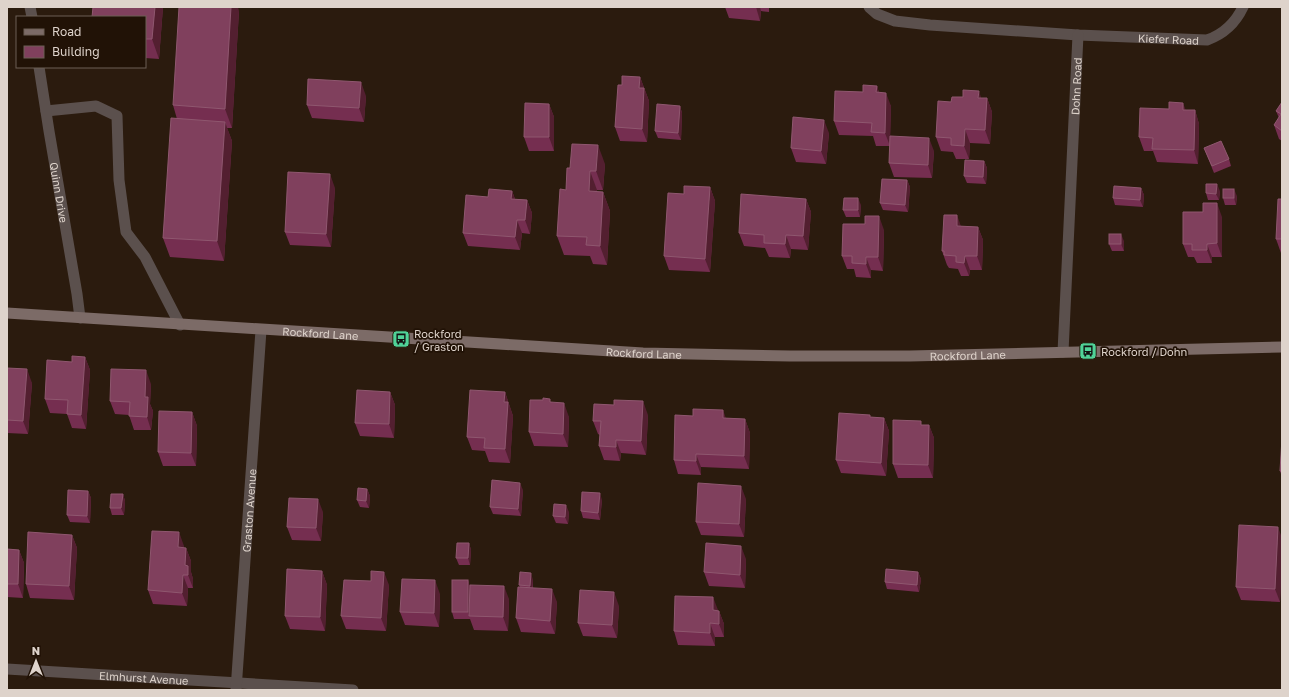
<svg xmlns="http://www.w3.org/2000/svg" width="1289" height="697" viewBox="0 0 1289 697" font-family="'Golos Text',sans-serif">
  <rect width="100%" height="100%" fill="#2b1b0e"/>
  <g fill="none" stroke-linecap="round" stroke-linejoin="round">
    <!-- service -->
    <polyline stroke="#5b504d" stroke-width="11" points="46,111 96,106 117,116 119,180 126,232 145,257 180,325"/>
    <!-- minor -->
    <g stroke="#5b504d" stroke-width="11">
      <polyline points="30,7 32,17"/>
      <path id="s1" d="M869,7L877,14L895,21L930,25L1078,35L1207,40C1224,34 1235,24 1243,7"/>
      <path id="s2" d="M39,67L49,131L77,294L80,318"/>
      <path id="s3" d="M1063,352L1078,35"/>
      <path id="s4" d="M7,669L353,690"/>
    </g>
    <!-- tertiary -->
    <path stroke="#5b504d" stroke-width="11" id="s5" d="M236,690L261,330"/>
    <!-- secondary -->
    <path stroke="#7c6b67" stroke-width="11" id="s6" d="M7,313L643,353L790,356H910L1282,347"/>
  </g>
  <!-- wall -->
  <g fill="#752e50">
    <polygon points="163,7 159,59 145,58 145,17"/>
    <polygon points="725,7 769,7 769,12 761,11 760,21 729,18"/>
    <polygon points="239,11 232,128 227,128 232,141 224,261 170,257 163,238 177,119 173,105"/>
    <polygon points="640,77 649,101 647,142 620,141 615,127 622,85"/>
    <polygon points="877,86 879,93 891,106 890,136 934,151 932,178 894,177 889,163 890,146 876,146 873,136 839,135 834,121 863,92"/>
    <polygon points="366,96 364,122 312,118 307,105"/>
    <polygon points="981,98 987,98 992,112 990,144 970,143 969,159 956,159 953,152 941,151 936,137 951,102"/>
    <polygon points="1282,102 1282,141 1279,139 1274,125 1279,118 1276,111"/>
    <polygon points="549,104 554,117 554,151 529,151 524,137"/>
    <polygon points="680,106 682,113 681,140 658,138 655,131"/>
    <polygon points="1185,110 1195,110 1199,124 1198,164 1157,162 1153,151 1144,151 1139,137"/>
    <polygon points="829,133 826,164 796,162 791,148"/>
    <polygon points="1204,148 1229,159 1231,166 1214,173"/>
    <polygon points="984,161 987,168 986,184 967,183 964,176"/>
    <polygon points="605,164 603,190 597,190 597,192 603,192 610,211 607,265 593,264 590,256 564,255 557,236 566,190 570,168"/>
    <polygon points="907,180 910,187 908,212 883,210 880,203"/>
    <polygon points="710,187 715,201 710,272 669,270 664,256"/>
    <polygon points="335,188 331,247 290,245 285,232"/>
    <polygon points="1141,188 1144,195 1143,207 1115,205 1113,198"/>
    <polygon points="512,191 515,199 527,200 532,213 530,234 522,233 520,250 468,246 463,233 488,197"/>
    <polygon points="1220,191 1219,200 1208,200 1206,193"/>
    <polygon points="1237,196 1236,205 1225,205 1223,198"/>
    <polygon points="806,199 811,212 808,250 791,249 790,258 769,257 765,248 744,246 739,233"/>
    <polygon points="1282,199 1282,253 1281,253 1276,239"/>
    <polygon points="861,205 860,217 846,217 843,210"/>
    <polygon points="1222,217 1222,257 1212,257 1212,263 1197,263 1194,257 1188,257 1183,244"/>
    <polygon points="961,226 978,227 983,240 982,270 970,270 969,276 961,276 958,269 949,268 947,265 942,251"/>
    <polygon points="884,230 883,271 871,270 871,278 856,277 854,269 847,269 842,256"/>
    <polygon points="1124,241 1124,251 1112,251 1109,244"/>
    <polygon points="85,357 90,370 86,429 72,428 67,414 50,413 45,399 72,362"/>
    <polygon points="7,368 32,383 28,434 7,433"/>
    <polygon points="151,384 150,404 153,411 151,430 134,430 129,415 115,414 110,401"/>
    <polygon points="390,392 395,405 394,438 360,436 355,423"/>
    <polygon points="505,392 513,416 510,463 489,462 485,451 472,450 467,437"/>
    <polygon points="551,402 569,417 568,447 534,446 529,432"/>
    <polygon points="192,412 197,426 196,466 163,466 158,452"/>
    <polygon points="648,415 646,455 621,453 620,461 604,460 599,446 600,435 598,434 593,421"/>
    <polygon points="870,415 870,417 884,418 889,431 886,476 841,473 836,460"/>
    <polygon points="726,418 745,419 750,433 749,469 701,467 701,475 678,474 674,460"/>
    <polygon points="922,425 929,425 934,438 933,478 898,478 893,464"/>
    <polygon points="1282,438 1282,477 1280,471"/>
    <polygon points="367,489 370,496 369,508 360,507 357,500"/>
    <polygon points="523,490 521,516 493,514 490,507"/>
    <polygon points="88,491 91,498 90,523 70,522 67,515"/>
    <polygon points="123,494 125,501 124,515 112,515 110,508"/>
    <polygon points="746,499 744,537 701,535 696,522"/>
    <polygon points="602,500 600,520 583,518 581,511"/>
    <polygon points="323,512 321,541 292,540 287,527"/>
    <polygon points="569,512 568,524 556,523 553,516"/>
    <polygon points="72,535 77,548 74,600 30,598 26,584"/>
    <polygon points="1282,538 1280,602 1241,600 1236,587"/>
    <polygon points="469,543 471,550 470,565 459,565 456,558"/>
    <polygon points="184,546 184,548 186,548 191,561 191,572 193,579 193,588 188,588 187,606 153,604 148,590"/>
    <polygon points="7,549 19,550 24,563 23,598 7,597"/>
    <polygon points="746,559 745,588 709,586 704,572"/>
    <polygon points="322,571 327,585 325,631 290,629 285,616"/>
    <polygon points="918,572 921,579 919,592 887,589 885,582"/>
    <polygon points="468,580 470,587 509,599 508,631 474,630 470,619 454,619 452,612"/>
    <polygon points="533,580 533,588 557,602 555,634 521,632 516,618 520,587 519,585"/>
    <polygon points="371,581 389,585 386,631 346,629 341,616"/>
    <polygon points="440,594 439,627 405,625 400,612"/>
    <polygon points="619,606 617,638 583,636 578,623"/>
    <polygon points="718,610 718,611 719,611 724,624 724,637 715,637 715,646 678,645 674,631"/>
  </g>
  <!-- shaded-wall -->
  <g fill="#531f30">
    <polygon points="155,7 163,7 159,59 152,39"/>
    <polygon points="231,7 238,7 239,11 232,128 225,109"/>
    <polygon points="756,7 760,7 761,11 760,21"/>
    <polygon points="640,77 649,101 647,142 642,129 639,88"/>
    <polygon points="361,82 366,96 364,122 359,108"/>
    <polygon points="877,86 881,99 876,92"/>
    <polygon points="979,91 983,104 978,98"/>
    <polygon points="886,93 891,106 890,146 885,133"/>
    <polygon points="987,98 992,112 990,144 985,130"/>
    <polygon points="1183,103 1188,116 1183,110"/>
    <polygon points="549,104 554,117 554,151 549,137"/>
    <polygon points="680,106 682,113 681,140 678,133"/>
    <polygon points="1195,110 1199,124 1198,164 1194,150"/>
    <polygon points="824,120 829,133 826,164 821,151"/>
    <polygon points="225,122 232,141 224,261 217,241"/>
    <polygon points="965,129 970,143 969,159 964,146"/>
    <polygon points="929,138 934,151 932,178 928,165"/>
    <polygon points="598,145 605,164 603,190 596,171"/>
    <polygon points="984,161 987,168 986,184 983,177"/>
    <polygon points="590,171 597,190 596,210 589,191"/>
    <polygon points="330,174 335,188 331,247 326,234"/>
    <polygon points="907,180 910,187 908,212 905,205"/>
    <polygon points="1217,184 1220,191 1219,200 1216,194"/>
    <polygon points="710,187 715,201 710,272 705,259"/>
    <polygon points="1141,188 1144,195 1143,207 1140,200"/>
    <polygon points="1234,189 1237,196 1236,205 1234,198"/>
    <polygon points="512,191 517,204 511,199"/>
    <polygon points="603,192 610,211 607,265 600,246"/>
    <polygon points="858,198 861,205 860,217 858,210"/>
    <polygon points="806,199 811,212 808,250 803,236"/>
    <polygon points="527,200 532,213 530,234 525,220"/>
    <polygon points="1217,203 1222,217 1222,257 1217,243"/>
    <polygon points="957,215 962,229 957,226"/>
    <polygon points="879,216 884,230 883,271 878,257"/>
    <polygon points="517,220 522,233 520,250 515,237"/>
    <polygon points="978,227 983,240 982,270 977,256"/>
    <polygon points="1121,234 1124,241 1124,251 1121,244"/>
    <polygon points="786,235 791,249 790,258 785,244"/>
    <polygon points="1207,244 1212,257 1212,263 1207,250"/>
    <polygon points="965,256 970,270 969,276 964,263"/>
    <polygon points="866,257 871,270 871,278 866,264"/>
    <polygon points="85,357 90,370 86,429 81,415"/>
    <polygon points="27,369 32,383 28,434 23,421"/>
    <polygon points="146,370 151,384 150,404 153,411 151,430 147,417 145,397"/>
    <polygon points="390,392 395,405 394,438 389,424"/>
    <polygon points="505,392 513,416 510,463 505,449 504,402"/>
    <polygon points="643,401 648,415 646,455 641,441"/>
    <polygon points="564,403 569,417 568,447 563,434"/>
    <polygon points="723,410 728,424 723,418"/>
    <polygon points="192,412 197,426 196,466 191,453"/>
    <polygon points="884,418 889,431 886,476 881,463"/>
    <polygon points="745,419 750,433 749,469 744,456"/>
    <polygon points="929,425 934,438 933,478 928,465"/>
    <polygon points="616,440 621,453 620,461 616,447"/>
    <polygon points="696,454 701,467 701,475 696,461"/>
    <polygon points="520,483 523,490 521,516 518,509"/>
    <polygon points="741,486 746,499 744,537 739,524"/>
    <polygon points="367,489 370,496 369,508 366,501"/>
    <polygon points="88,491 91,498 90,523 87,516"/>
    <polygon points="600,493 602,500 600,520 598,513"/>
    <polygon points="123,494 125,501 124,515 121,508"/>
    <polygon points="318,499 323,512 321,541 316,528"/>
    <polygon points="566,505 569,512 568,524 565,517"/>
    <polygon points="1278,527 1282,538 1282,565 1280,602 1275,589"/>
    <polygon points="179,532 184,546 183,561 178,547"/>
    <polygon points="72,535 77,548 74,600 69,586"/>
    <polygon points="469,543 471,550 470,565 468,558"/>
    <polygon points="741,546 746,559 745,588 740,575"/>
    <polygon points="186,548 191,561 191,572 193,579 193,588 188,575 185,565"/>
    <polygon points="19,550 24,563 23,598 18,584"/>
    <polygon points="322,571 327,585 325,631 320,617"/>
    <polygon points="384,572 389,585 386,631 381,618"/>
    <polygon points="918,572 921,579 919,592 917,585"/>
    <polygon points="531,573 533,580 532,593 530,586"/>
    <polygon points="183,575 188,588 187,606 182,593"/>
    <polygon points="435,580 440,594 439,627 434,613"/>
    <polygon points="468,580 470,587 469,616 470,619 468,612"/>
    <polygon points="504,586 509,599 508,631 503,617"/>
    <polygon points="552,589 557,602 555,634 550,621"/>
    <polygon points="614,592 619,606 617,638 612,625"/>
    <polygon points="713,597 718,610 718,624 713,610"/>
    <polygon points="719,611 724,624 724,637 719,624"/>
    <polygon points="710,623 715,637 715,646 710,633"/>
  </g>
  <!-- building -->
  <g fill="#80405d" stroke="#8f576f">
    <polygon points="93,7 155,7 152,39 145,39 145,17 92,17"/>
    <polygon points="179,7 231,7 225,109 173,105"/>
    <polygon points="622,76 640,77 639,88 644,88 642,129 615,127 618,85 622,85"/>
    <polygon points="308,79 361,82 359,108 307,105"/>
    <polygon points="863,85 877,86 876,92 886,93 885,133 871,132 872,123 834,121 835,91 863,92"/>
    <polygon points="963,90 979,91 978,98 987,98 985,130 965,129 964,146 951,145 951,138 936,137 938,101 951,102 952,97 963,97"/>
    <polygon points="1169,102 1183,103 1183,110 1195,110 1194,150 1152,149 1153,138 1139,137 1140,108 1169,109"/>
    <polygon points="1282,102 1282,131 1274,125 1281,114 1276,111"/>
    <polygon points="525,103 549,104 549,137 524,137"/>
    <polygon points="657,104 680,106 678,133 655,131"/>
    <polygon points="793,117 824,120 821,151 791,148"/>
    <polygon points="171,118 225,122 217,241 163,238"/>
    <polygon points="890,136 929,138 928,165 889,163"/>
    <polygon points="1221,141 1229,159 1212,166 1204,148"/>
    <polygon points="572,144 598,145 596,171 590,171 589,191 603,192 600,246 586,245 587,237 557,236 560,189 566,190 567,168 570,168"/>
    <polygon points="965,160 984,161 983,177 964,176"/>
    <polygon points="288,172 330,174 326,234 285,232"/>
    <polygon points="882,179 907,180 905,205 880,203"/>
    <polygon points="1206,184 1217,184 1216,194 1206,193"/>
    <polygon points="684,186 710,187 705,259 664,256 668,193 684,194"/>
    <polygon points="1114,186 1141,188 1140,200 1113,198"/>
    <polygon points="489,189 512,191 511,199 527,200 525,220 517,220 515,237 463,233 466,195 488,197"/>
    <rect x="1223" y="189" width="11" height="9"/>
    <polygon points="741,194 806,199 803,236 786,235 785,244 764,243 764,235 739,233"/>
    <polygon points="844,198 858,198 858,210 843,210"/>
    <polygon points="1278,199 1282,199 1282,239 1276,239"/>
    <polygon points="1203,203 1217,203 1217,243 1207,244 1207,250 1192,250 1192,244 1183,244 1183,212 1203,212"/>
    <polygon points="944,215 957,215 957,226 978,227 977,256 965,256 964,263 956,262 956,256 944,255 944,251 942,251"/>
    <polygon points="865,216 879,216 878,257 866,257 866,264 852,263 852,256 842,256 843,224 865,224"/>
    <rect x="1109" y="234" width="12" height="10"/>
    <polygon points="72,356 85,357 81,415 67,414 68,400 45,399 47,360 72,362"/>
    <polygon points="7,368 27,369 23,421 7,420"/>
    <polygon points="111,369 146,370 145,397 148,397 147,417 129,416 130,402 110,401"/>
    <polygon points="357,390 390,392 389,424 355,423"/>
    <polygon points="470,390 505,392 504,402 508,402 505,449 484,448 485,438 467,437"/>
    <polygon points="543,398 550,399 550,402 564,403 563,434 529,432 530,400 543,400"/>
    <polygon points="614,400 643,401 641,441 616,440 616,447 599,446 601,421 593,421 594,404 614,405"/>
    <polygon points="693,409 723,410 723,418 745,419 744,456 696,454 696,461 674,460 675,415 693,416"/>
    <polygon points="159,411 192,412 191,453 158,452"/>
    <polygon points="839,413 870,415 870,417 884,418 881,463 836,460"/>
    <polygon points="893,420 921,421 921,425 929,425 928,465 893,464"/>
    <polygon points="1282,438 1282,471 1280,471"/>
    <polygon points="492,480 520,483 518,509 490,507"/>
    <polygon points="698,483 741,486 739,524 696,522"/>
    <polygon points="358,488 367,489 366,501 357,500"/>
    <polygon points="68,490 88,491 87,516 67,515"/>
    <polygon points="582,492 600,493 598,513 581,511"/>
    <polygon points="111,494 123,494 121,508 110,508"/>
    <polygon points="289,498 318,499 316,528 287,527"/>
    <polygon points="554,504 566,505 565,517 553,516"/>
    <polygon points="1239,525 1278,527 1275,589 1236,587"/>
    <polygon points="152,531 179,532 178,547 186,548 185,565 188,566 188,575 183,575 182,593 148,590"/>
    <polygon points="28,532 72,535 69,586 26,584"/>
    <polygon points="457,543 469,543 468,558 456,558"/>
    <polygon points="706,543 741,546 740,575 704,572"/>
    <polygon points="7,549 19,550 18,584 7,584"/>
    <polygon points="287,569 322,571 320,617 285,616"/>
    <polygon points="886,569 918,572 917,585 885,582"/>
    <polygon points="371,571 384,572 381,618 341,616 344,580 371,581"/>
    <polygon points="520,572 531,573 530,586 519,585"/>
    <polygon points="402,579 435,580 434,613 400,612"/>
    <rect x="452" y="580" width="16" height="32"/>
    <polygon points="470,585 504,586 503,617 469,616"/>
    <polygon points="518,587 552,589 550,621 516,618"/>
    <polygon points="580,590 614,592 612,625 578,623"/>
    <polygon points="675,596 713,597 713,610 719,611 719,624 710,623 710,633 674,631"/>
  </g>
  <!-- icons -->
  <defs>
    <symbol id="bus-square" viewBox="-11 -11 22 22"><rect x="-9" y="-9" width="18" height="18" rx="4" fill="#50d398" stroke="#211206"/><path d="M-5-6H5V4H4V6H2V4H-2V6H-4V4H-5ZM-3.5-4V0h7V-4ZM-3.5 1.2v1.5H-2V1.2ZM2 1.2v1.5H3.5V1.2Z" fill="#111"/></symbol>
  </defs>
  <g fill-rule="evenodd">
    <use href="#bus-square" x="391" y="329" width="20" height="20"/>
    <use href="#bus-square" x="1078" y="341" width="20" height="20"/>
  </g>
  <g text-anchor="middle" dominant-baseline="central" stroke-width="3.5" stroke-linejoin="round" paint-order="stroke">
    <!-- street labels -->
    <g font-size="11" fill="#ded3cb" stroke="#211206">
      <text stroke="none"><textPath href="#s1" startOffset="304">Kiefer Road</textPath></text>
      <text stroke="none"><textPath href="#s3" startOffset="266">Dohn Road</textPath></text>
      <text stroke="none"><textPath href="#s2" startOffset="127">Quinn Drive</textPath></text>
      <text stroke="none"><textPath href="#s6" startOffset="314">Rockford Lane</textPath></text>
      <text stroke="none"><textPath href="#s6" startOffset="638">Rockford Lane</textPath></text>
      <text stroke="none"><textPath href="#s6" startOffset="962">Rockford Lane</textPath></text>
      <text stroke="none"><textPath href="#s5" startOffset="180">Graston Avenue</textPath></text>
      <text stroke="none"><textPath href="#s4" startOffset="137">Elmhurst Avenue</textPath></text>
    </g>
    <!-- poi labels -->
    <g font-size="11" fill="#ded3cb" stroke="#211206" text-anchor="start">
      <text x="414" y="333">Rockford<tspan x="414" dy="13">/ Graston</tspan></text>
      <text x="1101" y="351">Rockford / Dohn</text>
    </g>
  </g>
  <!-- border -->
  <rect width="1289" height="697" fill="none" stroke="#ded3cb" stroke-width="16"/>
  <!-- legend -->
  <rect x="16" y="16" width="130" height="52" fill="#211206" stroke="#6d5f55"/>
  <rect x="24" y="29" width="20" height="6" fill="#7c6b67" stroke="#6d5f55"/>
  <text x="52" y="36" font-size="12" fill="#ded3cb">Road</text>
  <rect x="24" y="46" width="20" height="12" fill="#80405d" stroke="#6d5f55"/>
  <text x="52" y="56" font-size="12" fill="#ded3cb">Building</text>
  <!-- north arrow -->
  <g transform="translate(36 661)" stroke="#211206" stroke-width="3" paint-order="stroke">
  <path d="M0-3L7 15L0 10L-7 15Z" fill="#ded3cb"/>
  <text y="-6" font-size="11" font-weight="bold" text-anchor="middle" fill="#ded3cb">N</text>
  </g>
</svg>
